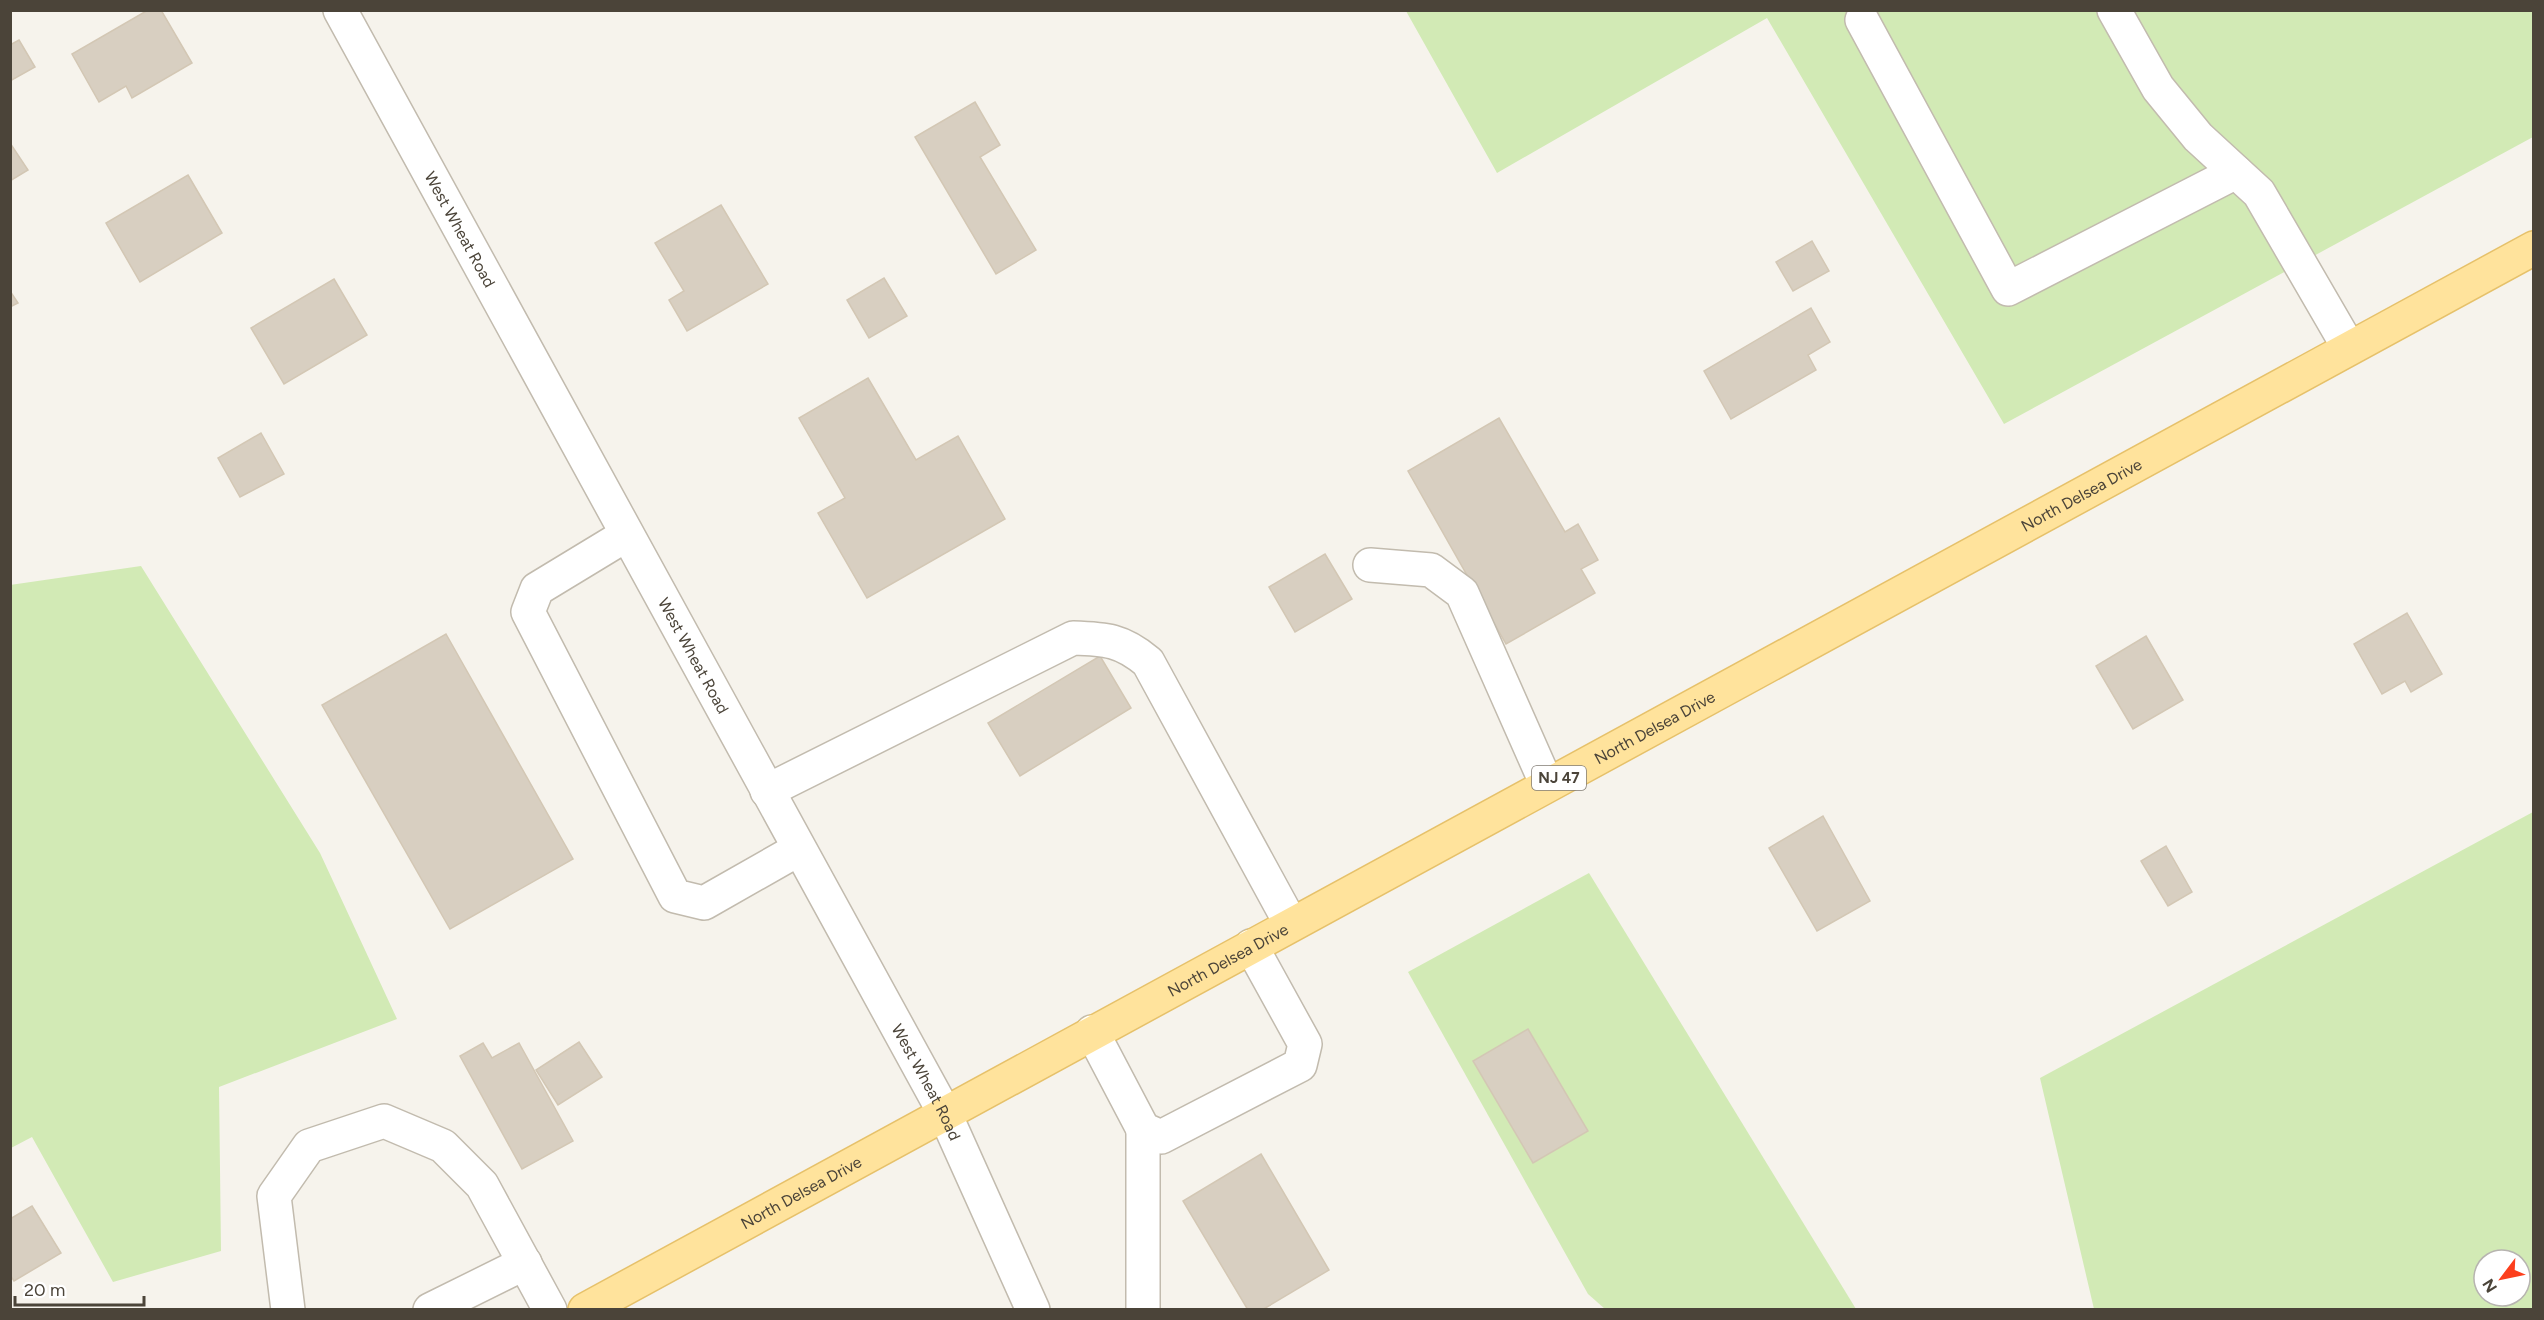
<svg xmlns="http://www.w3.org/2000/svg" width="2544" height="1320" viewBox="0 0 2544 1320" font-family="Figtree,sans-serif">
  <rect width="100%" height="100%" fill="#f6f3ec"/>
  <!-- green -->
  <g fill="#d2eab5" fill-rule="evenodd">
    <polygon points="1406,11 2533,11 2533,137 2004,424 1767,18 1497,173"/>
    <polygon points="141,566 320,853 397,1019 219,1087 221,1251 113,1282 32,1137 11,1148 10,585"/>
    <path d="M2533,812V1309H2094L2040,1078ZM2484,1260H2520V1296H2484Z"/>
    <polygon points="1589,873 1856,1309 1605,1309 1588,1294 1408,972"/>
  </g>
  <!-- building -->
  <g fill="#d8cfc1" stroke="#d3c7b4" stroke-width="1.5">
    <polygon points="148,10 161,10 192,63 132,98 126,86 99,102 72,54"/>
    <polygon points="19,40 35,67 10,81 10,45"/>
    <polygon points="975,102 1000,145 980,157 1036,250 996,274 915,137"/>
    <polygon points="10,143 28,170 10,181"/>
    <polygon points="188,175 222,233 140,282 106,223"/>
    <polygon points="721,205 768,284 687,331 669,300 684,291 655,243"/>
    <polygon points="1812,241 1829,271 1793,291 1776,262"/>
    <polygon points="884,278 907,316 869,338 847,300"/>
    <polygon points="334,279 367,335 284,384 251,328"/>
    <polygon points="10,291 18,303 10,307"/>
    <polygon points="1811,308 1830,342 1808,355 1816,370 1731,419 1704,371"/>
    <polygon points="868,378 916,460 958,436 1005,519 867,598 818,513 845,498 799,418"/>
    <polygon points="1499,418 1565,532 1578,524 1598,560 1581,569 1595,593 1506,644 1408,471"/>
    <polygon points="261,433 284,474 240,497 218,458"/>
    <polygon points="1325,554 1352,599 1295,632 1269,587"/>
    <polygon points="2407,613 2442,674 2411,692 2405,681 2382,694 2354,644"/>
    <polygon points="446,634 573,859 450,929 322,705"/>
    <polygon points="2146,636 2183,700 2133,729 2096,666"/>
    <polygon points="1100,656 1131,708 1020,776 988,723"/>
    <polygon points="1823,816 1870,901 1817,931 1769,848"/>
    <polygon points="2166,846 2192,892 2168,906 2141,861"/>
    <polygon points="1528,1029 1588,1131 1533,1163 1473,1061"/>
    <polygon points="579,1042 602,1077 558,1105 536,1070"/>
    <polygon points="483,1043 492,1058 519,1043 573,1141 522,1169 460,1056"/>
    <polygon points="1261,1154 1329,1270 1262,1310 1248,1310 1183,1201"/>
    <polygon points="32,1206 61,1253 14,1281 10,1275 10,1219"/>
  </g>
  <g fill="none" stroke-linecap="round" stroke-linejoin="round">
    <defs>
      <g id="minor">
        <path id="s1" d="M340,10L944,1112L1033,1310"/>
        <polyline points="2114,10 2158,88 2198,137 2259,193 2349,348"/>
        <polyline points="1862,20 2008,289 2236,172"/>
        <polyline points="626,535 537,589 528,612 675,896 704,903 799,849"/>
        <polyline points="1370,565 1431,570 1462,593 1547,785"/>
        <path d="M767,791L1073,638C1106,639 1122,640 1148,662L1291,924"/>
        <polyline points="1092,1032 1143,1129 1161,1137 1300,1065 1305,1044 1251,946"/>
        <polyline points="288,1310 274,1196 309,1146 384,1121 443,1146 482,1185 550,1310"/>
        <polyline points="430,1310 525,1263"/>
        <polyline points="1143,1310 1143,1129"/>
      </g>
      <g id="major">
        <path id="s2" d="M585,1310L2534,248"/>
      </g>
    </defs>
    <!-- minor casing -->
    <use href="#minor" stroke="#c2bbae" stroke-width="36"/>
    <!-- major casing -->
    <use href="#major" stroke="#e6c16a" stroke-width="36"/>
    <!-- minor -->
    <use href="#minor" stroke="#fff" stroke-width="33"/>
    <!-- major -->
    <use href="#major" stroke="#ffe39c" stroke-width="33"/>
  </g>
  <g text-anchor="middle" dominant-baseline="central" stroke-width="5" stroke-linejoin="round" paint-order="stroke">
    <!-- shield labels -->
    <rect fill="#fff" stroke="#817c74" stroke-width="1.5" x="1532" y="766" width="54" height="24" rx="4.5"/>
    <g font-size="15" font-weight="bold" fill="#4b4439">
      <text x="1559" y="778">NJ 47</text>
    </g>
    <!-- street labels -->
    <g font-size="16" fill="#4b4439" stroke="#fff">
      <text stroke="none"><textPath href="#s1" startOffset="250">West Wheat Road</textPath></text>
      <text stroke="none"><textPath href="#s2" startOffset="1704">North Delsea Drive</textPath></text>
      <text stroke="none"><textPath href="#s1" startOffset="736">West Wheat Road</textPath></text>
      <text stroke="none"><textPath href="#s2" startOffset="1218">North Delsea Drive</textPath></text>
      <text stroke="none"><textPath href="#s2" startOffset="732">North Delsea Drive</textPath></text>
      <text stroke="none"><textPath href="#s1" startOffset="1222">West Wheat Road</textPath></text>
      <text stroke="none"><textPath href="#s2" startOffset="246">North Delsea Drive</textPath></text>
    </g>
  </g>
  <!-- border -->
  <rect width="2544" height="1320" fill="none" stroke="#4b4439" stroke-width="24"/>
  <!-- north arrow -->
  <g transform="translate(2502 1278) rotate(238)"><circle r="28" fill="#ffffff" stroke="#b7b4b0" stroke-width="1.5"/>
  <path d="M0-4.5L10 22L0 15L-10 22Z" fill="#fc3f1d"/>
  <text y="-9" font-size="16" font-weight="bold" text-anchor="middle" fill="#4b4439">N</text>
  </g>
  <!-- scale -->
  <path d="M15 1296v9h129v-9" fill="none" stroke="#4b4439" stroke-width="3"/>
  <text x="24" y="1296" font-size="18" fill="#4b4439" stroke="#ffffff" stroke-width="4.5" paint-order="stroke">20 m</text>
</svg>
